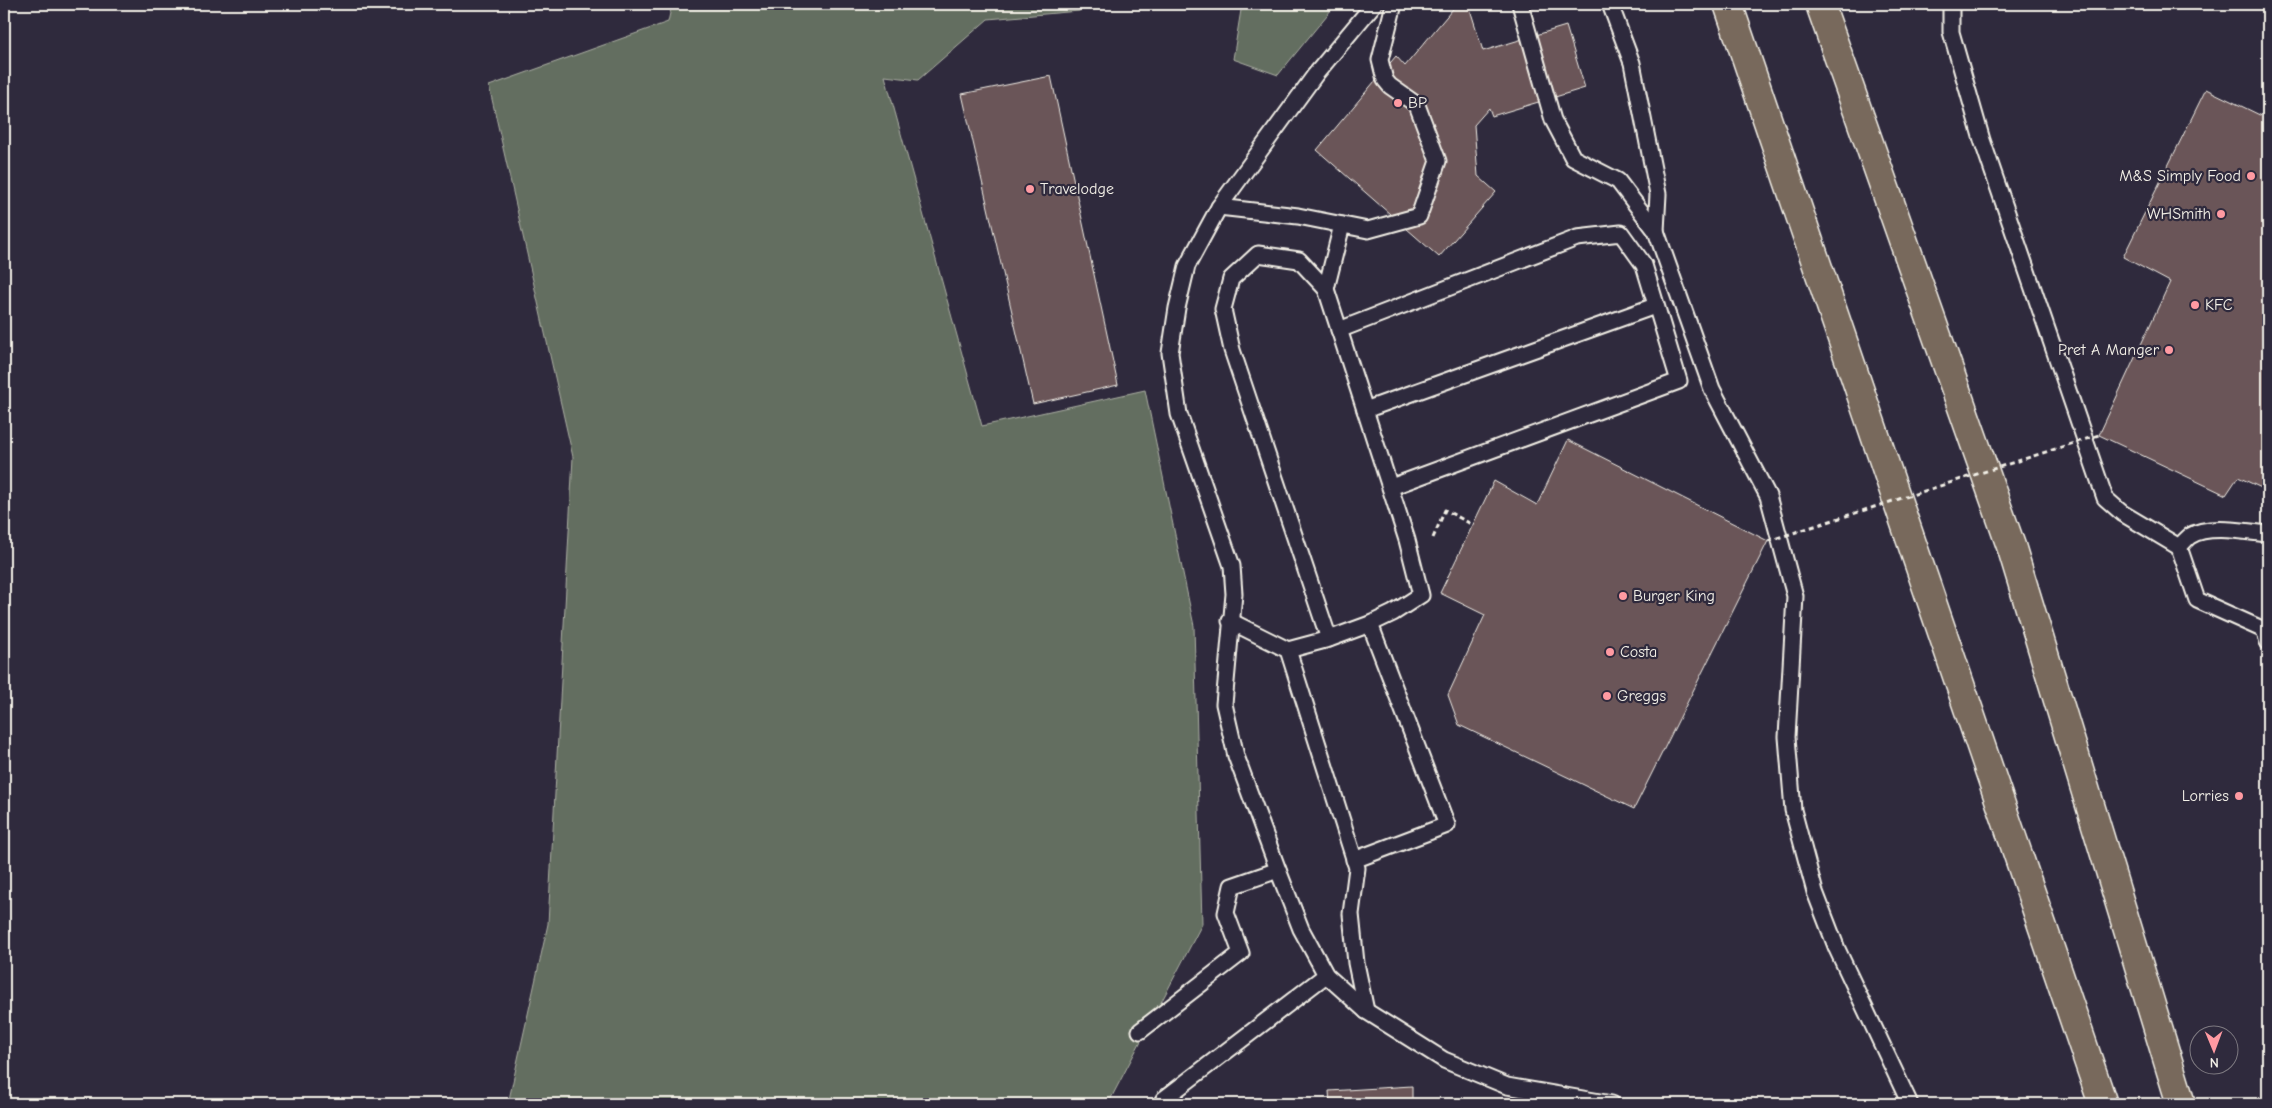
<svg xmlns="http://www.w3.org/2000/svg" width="2272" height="1108" viewBox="0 0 2272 1108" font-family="'Comic Neue',sans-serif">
  <rect width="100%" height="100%" fill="#2f2a3d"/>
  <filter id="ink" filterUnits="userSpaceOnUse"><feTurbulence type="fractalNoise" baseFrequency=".02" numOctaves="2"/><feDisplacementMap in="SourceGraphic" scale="10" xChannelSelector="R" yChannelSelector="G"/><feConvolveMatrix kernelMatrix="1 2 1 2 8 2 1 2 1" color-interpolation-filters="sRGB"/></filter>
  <g filter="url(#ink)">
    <!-- green -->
    <g fill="#646e61" stroke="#acb0a4">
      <polygon points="672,4 1087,4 1079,11 988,19 918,80 885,76 982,426 1145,390 1194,626 1202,924 1108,1104 508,1104 548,924 573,457 489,86 668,22"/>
      <polygon points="1242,4 1336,4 1278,75 1233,59"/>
    </g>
    <!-- building -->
    <g fill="#6a5459" stroke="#f4f1e8">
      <polygon points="1457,4 1467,4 1469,6 1483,51 1566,26 1585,88 1492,116 1489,108 1474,125 1478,176 1496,192 1439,257 1317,150 1396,56 1405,66"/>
      <polygon points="1051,76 1118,385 1033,404 962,94"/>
      <polygon points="2206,89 2268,119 2268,491 2238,477 2226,495 2099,435 2170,282 2123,257"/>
      <polygon points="1568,440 1768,541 1634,809 1459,725 1448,695 1485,615 1440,593 1494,481 1537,505"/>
      <polygon points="1412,1086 1412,1104 1330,1104 1329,1091"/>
    </g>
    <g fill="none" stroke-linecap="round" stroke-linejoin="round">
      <defs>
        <g id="service">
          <polyline points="1374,4 1315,75 1219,207 1187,266 1177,308 1170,353 1179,414 1232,566 1234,594 1224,704 1236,756 1278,870 1301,929 1326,975 1366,1011 1444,1060 1507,1086 1612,1104"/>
          <polyline points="1520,4 1553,120 1573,158 1618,181 1656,231 1712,389 1768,496 1795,596 1787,737 1793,810 1815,892 1837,949 1910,1104"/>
          <polyline points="1610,4 1632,63 1658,194 1656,231"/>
          <polyline points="1951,4 1951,32 1982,140 2105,498 2122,513 2179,547 2197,600 2264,630 2268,642"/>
          <polyline points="1219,207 1298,216 1368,230 1419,216 1438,161 1417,105 1390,86 1385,80 1380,60 1394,4"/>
          <polyline points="1326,289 1342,225"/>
          <polyline points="1339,330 1577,238 1621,233 1644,265 1679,381 1391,487"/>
          <polyline points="1365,410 1655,306"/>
          <path d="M2179,547C2182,544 2186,539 2190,536C2208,524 2247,532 2268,534"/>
          <polyline points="1230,621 1288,650 1357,868 1351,914 1356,963 1366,1011"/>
          <polyline points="1329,639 1232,350 1223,309 1231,279 1258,254 1299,260 1326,289 1407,540 1421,595 1393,613 1370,624"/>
          <polyline points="1288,650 1329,639 1370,624 1447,825 1354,860"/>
          <polyline points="1140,1031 1241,953 1226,913 1232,886 1278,870"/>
          <polyline points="1161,1104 1164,1099 1326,975"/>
        </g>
        <g id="motorway">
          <polyline points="1728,4 2103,1104"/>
          <polyline points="1820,4 2012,549 2181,1104"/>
        </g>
      </defs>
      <!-- service casing -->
      <use href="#service" stroke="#f4f1e8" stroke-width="19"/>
      <!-- motorway casing -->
      <use href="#motorway" stroke="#f4f1e8" stroke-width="31"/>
      <!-- path -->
      <polyline stroke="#f4f1e8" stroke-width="3" stroke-dasharray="5 4" stroke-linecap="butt" points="1433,538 1445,510 1473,525"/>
      <!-- service -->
      <use href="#service" stroke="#2f2a3d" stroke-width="15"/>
      <!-- motorway -->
      <use href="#motorway" stroke="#78695c" stroke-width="28"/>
      <!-- path-bridge -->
      <polyline stroke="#f4f1e8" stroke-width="3" stroke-dasharray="5 4" stroke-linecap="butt" points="1768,541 2099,435"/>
    </g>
  </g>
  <!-- markers -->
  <g fill="#ff9aa2" stroke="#2f2a3d" stroke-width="2">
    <circle cx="1398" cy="103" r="5"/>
    <circle cx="2251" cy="176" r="5"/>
    <circle cx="1030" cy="189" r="5"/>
    <circle cx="2221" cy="214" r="5"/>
    <circle cx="2195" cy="305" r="5"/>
    <circle cx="2169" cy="350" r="5"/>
    <circle cx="1623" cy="596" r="5"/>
    <circle cx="1610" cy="652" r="5"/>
    <circle cx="1607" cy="696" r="5"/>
    <circle cx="2239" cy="796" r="5"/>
  </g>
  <g text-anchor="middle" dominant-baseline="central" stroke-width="4.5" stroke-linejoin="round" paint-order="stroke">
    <!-- poi labels -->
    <g font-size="16" fill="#f4f1e8" stroke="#2f2a3d" text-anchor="start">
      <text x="1408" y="103">BP</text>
      <text x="2241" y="176" text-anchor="end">M&amp;S Simply Food</text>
      <text x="1040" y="189">Travelodge</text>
      <text x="2211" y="214" text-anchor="end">WHSmith</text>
      <text x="2205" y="305">KFC</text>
      <text x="2159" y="350" text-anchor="end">Pret A Manger</text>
      <text x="1633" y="596">Burger King</text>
      <text x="1620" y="652">Costa</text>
      <text x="1617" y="696">Greggs</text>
      <text x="2229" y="796" text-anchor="end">Lorries</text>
    </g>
  </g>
  <!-- margin -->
  <rect width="2272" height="1108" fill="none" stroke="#2f2a3d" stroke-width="20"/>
  <rect x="10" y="10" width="2252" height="1088" fill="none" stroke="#f4f1e8" stroke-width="2" filter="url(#ink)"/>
  <!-- north arrow -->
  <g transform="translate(2214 1050) rotate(179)"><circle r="24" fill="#2f2a3d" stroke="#7e7a81"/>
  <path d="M0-4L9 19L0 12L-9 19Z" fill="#ff9aa2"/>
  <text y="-8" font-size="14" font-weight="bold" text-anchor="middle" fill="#f4f1e8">N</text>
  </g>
</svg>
